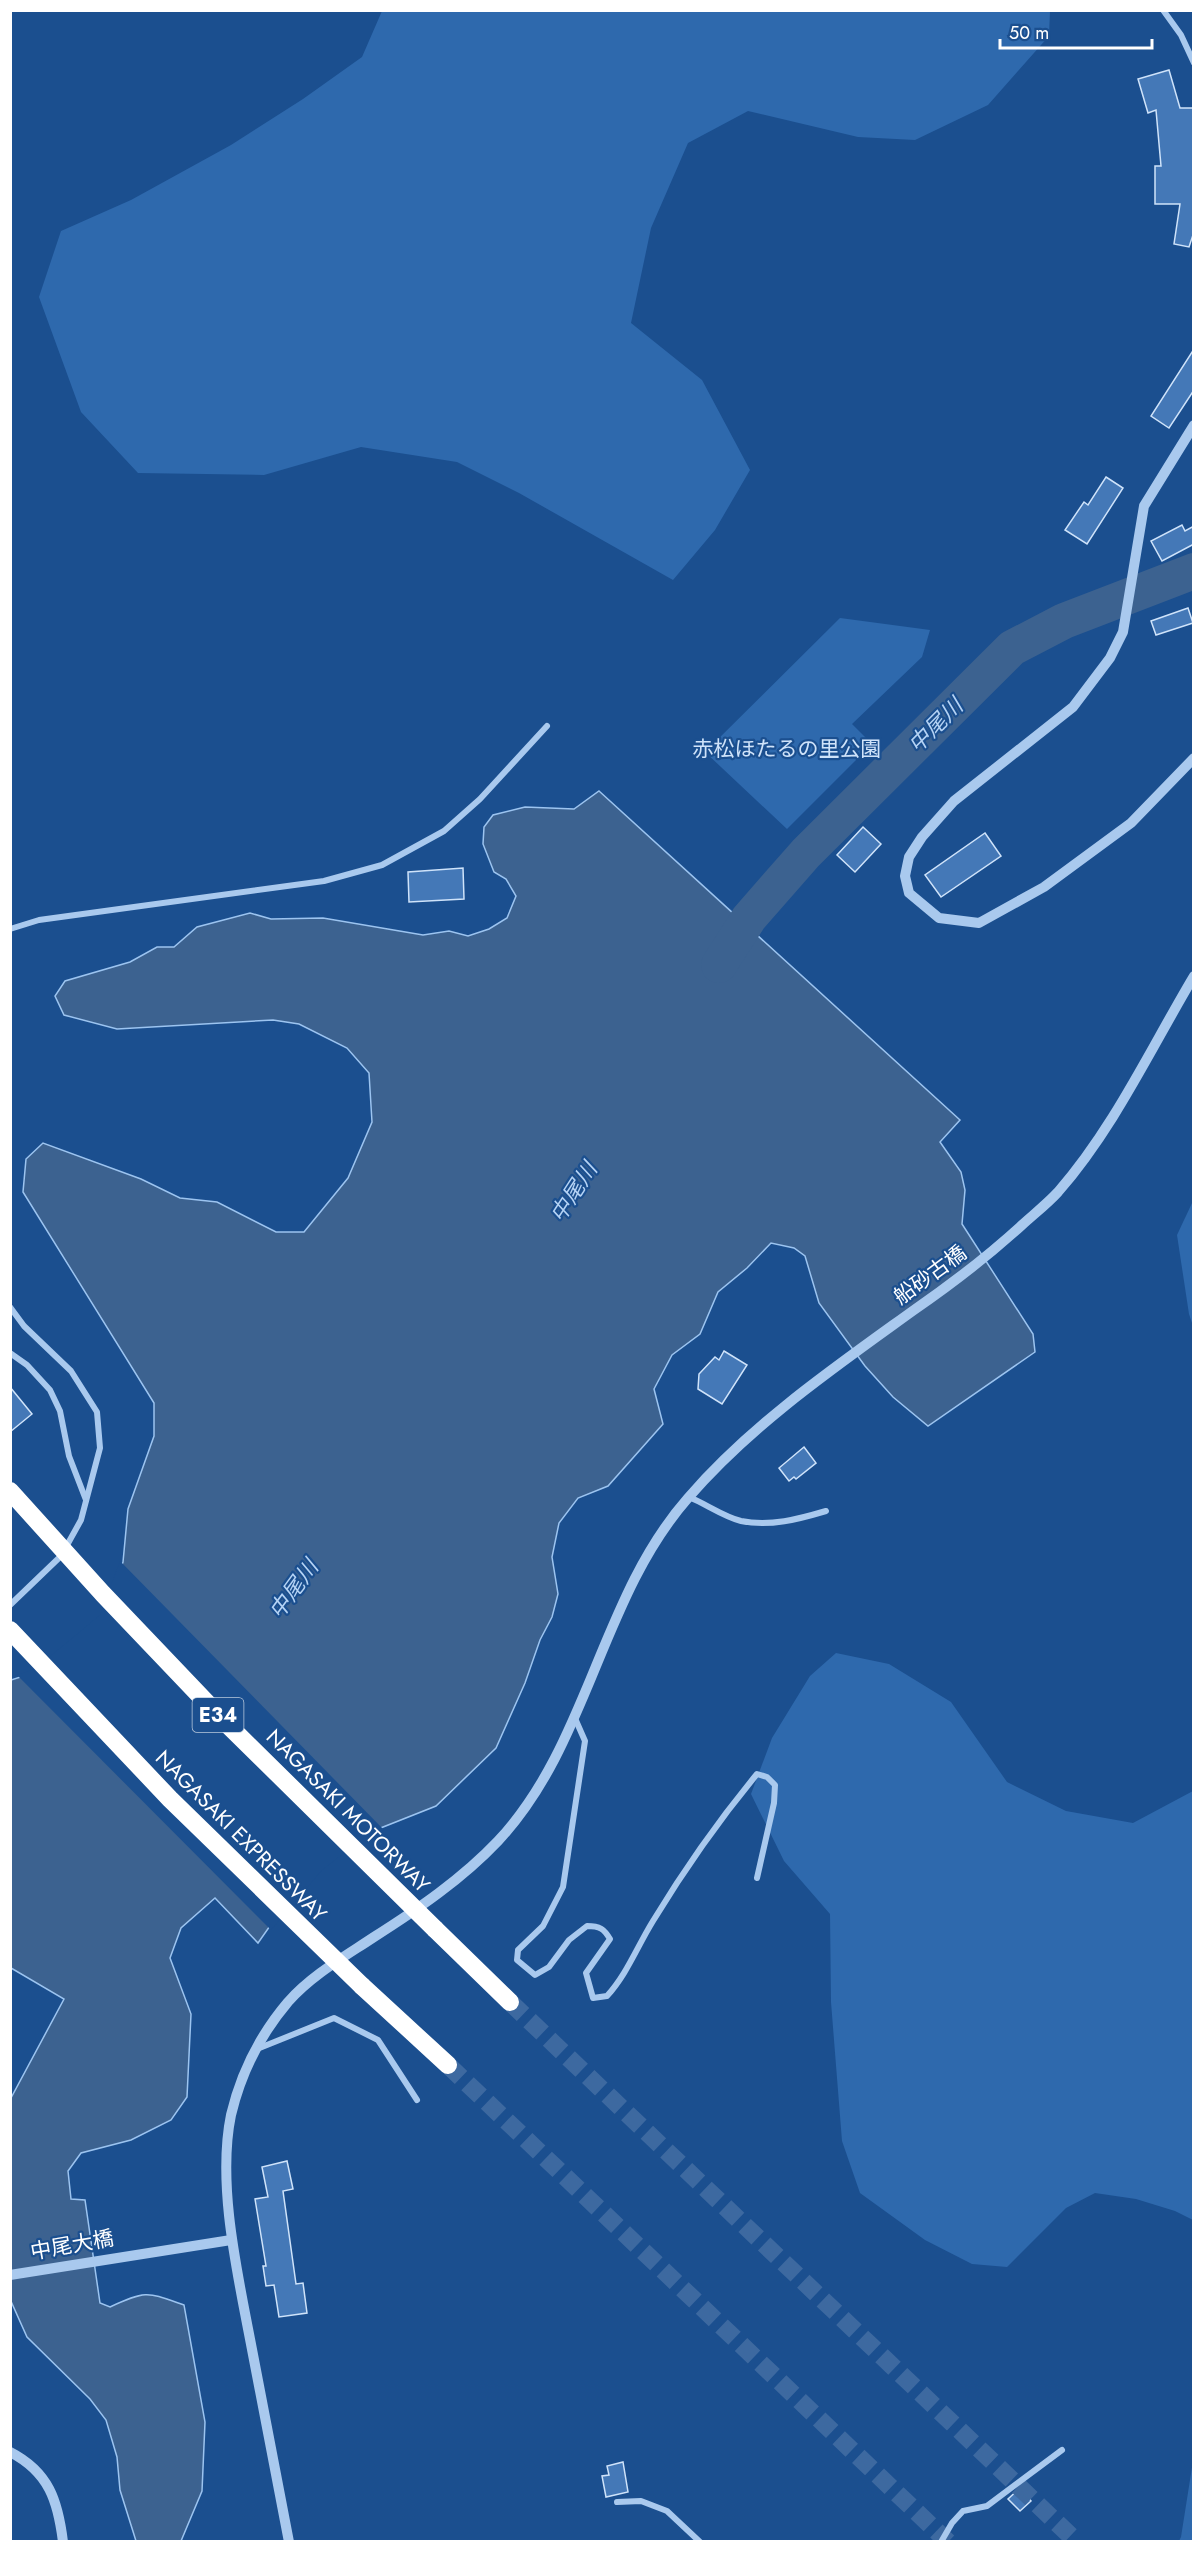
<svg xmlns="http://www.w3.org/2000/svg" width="1204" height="2552" viewBox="0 0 1204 2552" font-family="Jost,'Noto Sans JP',sans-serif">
  <rect width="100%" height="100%" fill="#1b4f8f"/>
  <!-- green -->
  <g fill="#2e69ad">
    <polygon points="382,11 1050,10 1050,11 1049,36 988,105 915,140 858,137 748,111 688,143 651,228 631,323 702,380 750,470 715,530 673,580 519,493 457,462 361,447 264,475 138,473 81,412 39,297 61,231 131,200 231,145 303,99 362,57"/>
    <polygon points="840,618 930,630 922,657 852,724 872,744 787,829 705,752"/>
    <polygon points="1193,1201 1193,1326 1189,1314 1177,1235"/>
    <polygon points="836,1653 889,1664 951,1702 1007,1782 1066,1811 1133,1823 1193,1791 1193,2220 1175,2211 1136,2199 1095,2193 1066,2208 1007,2267 972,2264 925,2240 860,2193 842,2141 831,2002 830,1914 784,1861 751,1794 772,1738 810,1676"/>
    <polygon points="1193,2461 1193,2541 1179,2541 1181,2537"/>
  </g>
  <!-- water -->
  <path fill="#3c6290" stroke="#9cc4f0" stroke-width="1.5" d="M599,791L960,1120L940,1142L961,1172L965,1190L962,1224L1033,1334L1035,1352L928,1426L893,1397L865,1366L819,1303L805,1256L794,1248L771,1243L747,1268L718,1292L700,1334L672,1355L654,1389L663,1424L608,1486L578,1498L559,1523L552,1557L558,1594L552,1617L540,1640L525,1683L496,1748L436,1806L363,1835L320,1868L272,1923L258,1943L215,1898L181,1928L170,1958L191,2014L187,2097L171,2120L131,2140L81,2153L68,2171L71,2199L85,2200L100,2303L110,2307C147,2290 147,2292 184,2305L205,2422L202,2491L181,2541H136L120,2490L117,2457L106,2420L90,2399L27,2337L10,2299L11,2098L64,1999L11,1968V1680L36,1672L102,1617L123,1562L128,1509L154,1436V1403L23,1192L26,1159L43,1143L141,1179L180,1198L217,1202L276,1232H304L348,1178L372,1122L369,1073L347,1048L299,1024L273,1020L117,1029L64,1015L55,996L65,981L130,962L157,947H174L197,927L250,913L271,919L323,918L423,935L449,931L468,936L489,929L507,918L516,896L506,879L494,872L483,844L484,827L493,815L525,807L574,809Z"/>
  <!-- pier -->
  <polygon fill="#1b4f8f" points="120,1561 384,1830 365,1837 322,1870 271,1930 17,1675 35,1669 100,1615"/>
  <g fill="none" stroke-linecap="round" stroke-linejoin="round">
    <!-- river -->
    <polyline stroke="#3c6290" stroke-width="36" points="719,965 749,918 806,853 1012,648 1064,621 1194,571"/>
  </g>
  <!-- building -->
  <g fill="#4478b7" stroke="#cfe3fa" stroke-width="1.5">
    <polygon points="1169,70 1180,108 1194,108 1194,232 1189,247 1174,244 1180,204 1155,204 1155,166 1161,166 1156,110 1148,113 1138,79"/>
    <polygon points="1194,349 1194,390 1169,428 1151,416"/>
    <polygon points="1106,477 1123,488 1087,544 1065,530 1084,502 1088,505"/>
    <polygon points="1182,525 1185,531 1194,526 1194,544 1162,561 1151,541"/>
    <polygon points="1188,608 1193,623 1156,635 1151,621"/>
    <polygon points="863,827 881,844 855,872 837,855"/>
    <polygon points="985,833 1001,856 941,897 925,875"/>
    <polygon points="463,868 464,899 409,902 408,872"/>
    <polygon points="724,1351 747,1365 722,1404 698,1389 699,1374 715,1357 719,1360"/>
    <polygon points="10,1387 32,1414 10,1432"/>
    <polygon points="804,1447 816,1463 796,1479 794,1477 789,1481 779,1468"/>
    <polygon points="287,2161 293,2189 283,2191 296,2284 303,2283 307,2313 279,2317 274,2285 266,2286 263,2266 266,2266 255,2199 268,2197 262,2167"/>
    <polygon points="623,2462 628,2492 606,2497 602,2476 609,2475 607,2466"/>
    <polygon points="1020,2488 1031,2501 1020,2511 1008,2499"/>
  </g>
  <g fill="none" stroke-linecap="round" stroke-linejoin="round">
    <!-- motorway-tunnel -->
    <g stroke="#3d69a0" stroke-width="18" stroke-dasharray="18 9" stroke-linecap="butt">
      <polyline points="510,2002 1077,2542"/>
      <polyline points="448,2065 948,2542"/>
    </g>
    <!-- minor -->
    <g stroke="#a9c9ee" stroke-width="6">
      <polyline points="1163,10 1181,35 1194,63"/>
      <polyline points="10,929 39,920 324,881 382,865 444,831 480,799 547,726"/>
      <polyline points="10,1307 24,1326 71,1371 97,1412 100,1448 81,1520 61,1556 10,1605"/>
      <polyline points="10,1353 27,1365 50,1390 60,1411 69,1456 86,1500"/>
      <path d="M689,1497C706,1504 724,1517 741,1521C770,1527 799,1519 826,1511"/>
      <path d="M574,1716L585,1741L563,1887L543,1926L518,1950L517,1960L535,1975L549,1967L569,1940L587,1926C600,1926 604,1929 610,1939L586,1973L593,1998L607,1996C627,1974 637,1947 653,1921C684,1870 719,1820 757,1774L767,1777L775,1785L774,1803L757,1878"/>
      <polyline points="257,2049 334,2018 378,2040 417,2100"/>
      <polyline points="617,2502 641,2501 667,2511 700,2542"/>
      <polyline points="941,2542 952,2523 963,2511 987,2506 1062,2450"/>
    </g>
    <!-- tertiary -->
    <g stroke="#a9c9ee" stroke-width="10">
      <polyline points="1194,425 1144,506 1123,632 1110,658 1073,707 954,801 922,837 909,857 905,876 909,893 939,918 979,923 1044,887 1131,823 1194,758"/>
      <polyline points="10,2275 231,2240"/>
      <path d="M10,2452C49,2472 58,2501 63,2542"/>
      <path d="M289,2542C276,2474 263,2406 250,2339C237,2271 217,2183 231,2115C241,2073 260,2035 288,2002C312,1975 344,1957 374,1937C418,1909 462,1879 498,1841C589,1744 600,1598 688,1498C752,1424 835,1367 914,1310C953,1283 987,1257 1022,1225C1034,1214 1047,1204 1058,1192C1114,1128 1151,1048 1194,976"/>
    </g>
    <!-- motorway -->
    <g stroke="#fff" stroke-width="18">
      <polyline points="435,1929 510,2002"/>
      <polyline points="362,1986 448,2065"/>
    </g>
    <!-- motorway-bridge -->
    <g stroke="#fff" stroke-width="18">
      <polyline points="10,1491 103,1594 226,1723 435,1929"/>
      <polyline points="10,1630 170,1799 362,1986"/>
    </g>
  </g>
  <g text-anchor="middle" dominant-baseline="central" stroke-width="4.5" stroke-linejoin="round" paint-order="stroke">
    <!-- shield labels -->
    <rect fill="#1b4f8f" stroke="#bbcadd" stroke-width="1.5" x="192.5" y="1698" width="51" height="34" rx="4.5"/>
    <g font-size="20" font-weight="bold" fill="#fff">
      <text x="218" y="1715">E34</text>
    </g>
    <!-- park labels -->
    <g font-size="21" fill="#cfe3fa" stroke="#1b4f8f">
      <text x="787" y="749">赤松ほたるの里公園</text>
    </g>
    <!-- street labels -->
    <g font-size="21" fill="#fff" stroke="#1b4f8f">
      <text transform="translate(930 1275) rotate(-36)">船砂古橋</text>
      <text transform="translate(348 1811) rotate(45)">NAGASAKI MOTORWAY</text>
      <text transform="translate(241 1836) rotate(45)">NAGASAKI EXPRESSWAY</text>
      <text transform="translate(72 2245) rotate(-10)">中尾大橋</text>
    </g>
    <!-- water labels -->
    <g font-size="22" font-style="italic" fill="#b5d3f5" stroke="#1b4f8f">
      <text transform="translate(935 725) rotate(-45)">中尾川</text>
      <text transform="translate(573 1192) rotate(-57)">中尾川</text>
      <text transform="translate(293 1589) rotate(-54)">中尾川</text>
    </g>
  </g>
  <!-- border -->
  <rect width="1204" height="2552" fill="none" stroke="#ffffff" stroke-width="24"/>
  <!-- scale -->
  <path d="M1000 39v9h152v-9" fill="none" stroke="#ffffff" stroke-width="3"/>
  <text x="1009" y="39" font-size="18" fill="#ffffff" stroke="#1b4f8f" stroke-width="4.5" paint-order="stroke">50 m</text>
</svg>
